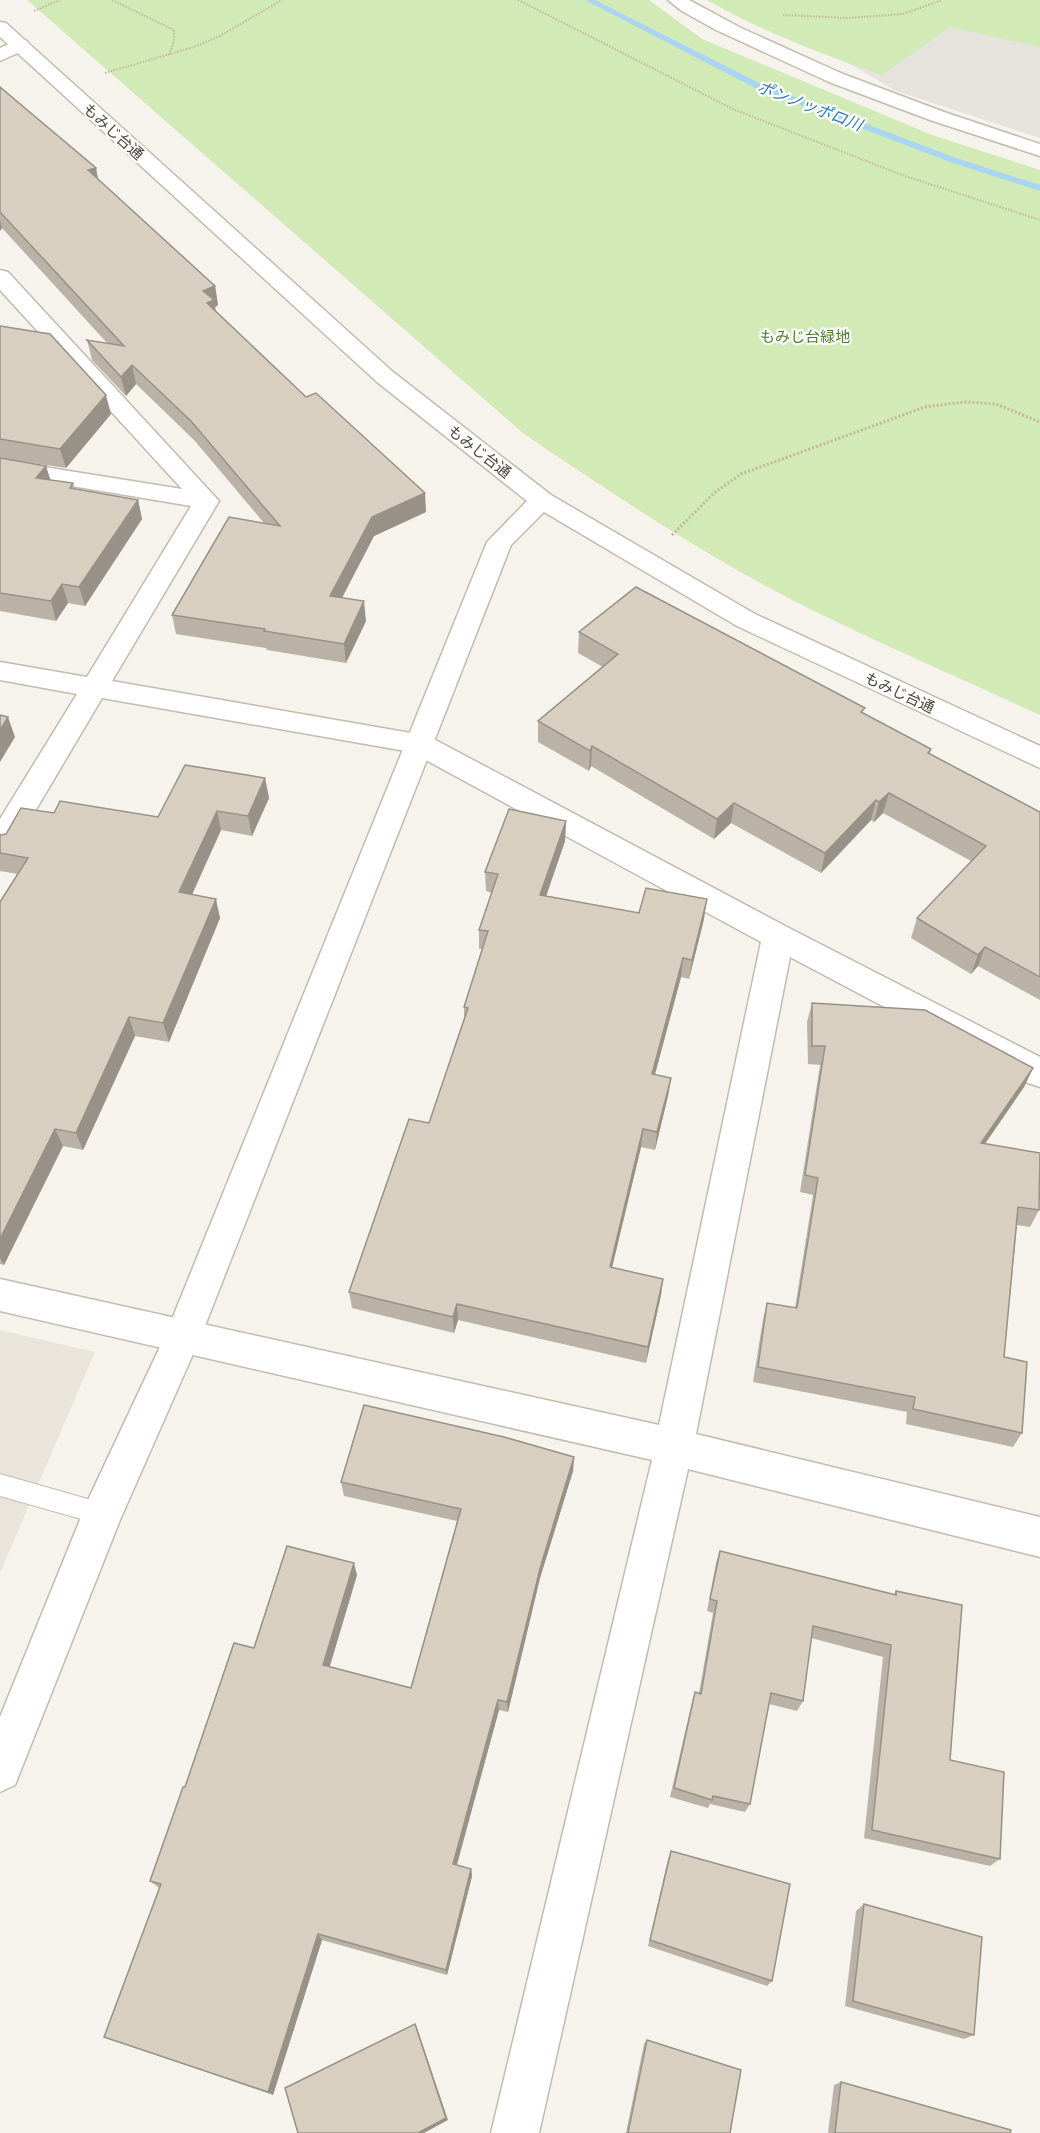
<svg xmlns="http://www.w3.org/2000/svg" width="1040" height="2133" viewBox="0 0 1040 2133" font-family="'Exo 2','Noto Sans JP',sans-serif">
  <rect width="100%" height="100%" fill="#f6f3ec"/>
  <!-- residential -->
  <polygon fill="#eae5da" points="0,1330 95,1352 0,1573"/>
  <!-- industrial -->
  <polygon fill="#e6e2dd" points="740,0 1040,0 1040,138 896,91"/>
  <!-- green -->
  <g fill="#d2eab5">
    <path d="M27,0H649L702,39L932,135L1040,170V715C966,681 890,648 816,612C714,562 619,498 524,434Z"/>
    <path d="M707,0H1040V47L950,27L882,75C822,54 762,32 707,0Z"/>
  </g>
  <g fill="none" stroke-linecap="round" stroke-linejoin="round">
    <!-- stream -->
    <polygon fill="#a9d4f2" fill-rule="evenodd" points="585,0 595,0 759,83 956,158 1040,185 1040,191 950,162 753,87"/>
    <defs>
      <polygon id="service" points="0,1474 102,1503 110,1506 114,1514 110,1522 102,1525 0,1496"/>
      <g id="minor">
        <polygon points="668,0 689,0 741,28 843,74 944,112 1040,144 1040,156 930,120 829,82 716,30 682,11"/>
        <polygon points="20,39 27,41 29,45 27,49 0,61 0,48"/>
        <polygon points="0,270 8,272 219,501 112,681 428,736 789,928 1040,1057 1040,1087 1028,1083 790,957 696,1434 1040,1517 1040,1557 688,1469 539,2133 491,2133 652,1460 0,1311 0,1279 659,1425 761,942 411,752 102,698 11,852 0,855 0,819 77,694 0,680 0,662 87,677 191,506 0,474 0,460 182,489 0,290"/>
      </g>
      <polygon id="tertiary" points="0,22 6,23 393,372 551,495 755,614 1040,746 1040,768 737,626 544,512 511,545 201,1336 120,1520 15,1785 0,1792 0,1717 88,1500 166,1334 487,542 527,501 377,382 0,37"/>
    </defs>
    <!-- service casing -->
    <use href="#service" stroke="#c2bbae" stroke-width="2"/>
    <!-- minor casing -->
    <use href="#minor" stroke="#c2bbae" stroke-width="3"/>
    <!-- tertiary casing -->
    <use href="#tertiary" stroke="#c2bbae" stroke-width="3"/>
    <!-- path-far1 -->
    <g stroke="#c4b79f" stroke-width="2" stroke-dasharray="1.5 1.5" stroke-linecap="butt">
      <polyline points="112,0 174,30 174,41 169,55"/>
      <polyline points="518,0 733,109 902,175 1040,220"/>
      <polyline points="34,11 60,0"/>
      <polyline points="783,15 848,18 903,14 942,0"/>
      <polyline points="105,73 194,47 220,36 282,0"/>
    </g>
    <!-- path -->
    <polyline stroke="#c4b79f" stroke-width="3" stroke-dasharray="2 2" stroke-linecap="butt" points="672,535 714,493 741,474 925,407 965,402 996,404 1040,422"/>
    <!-- service -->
    <use href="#service" fill="#fff" fill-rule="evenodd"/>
    <!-- minor -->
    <use href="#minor" fill="#fff" fill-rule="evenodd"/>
    <!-- tertiary -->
    <use href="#tertiary" fill="#fff" fill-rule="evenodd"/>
  </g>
  <!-- wall -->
  <g fill="#bab2a6">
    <polygon points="0,87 96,168 98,179 215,286 218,305 215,307 216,312 426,512 374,536 342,598 366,621 346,663 267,650 266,648 176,634 172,615 264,523 195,441 136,384 126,396 92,360 87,340 108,344 2,228 0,231"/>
    <polygon points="0,326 111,414 66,468 0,458 46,466 50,480 73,483 75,489 138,500 142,519 85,606 68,603 56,621 0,611"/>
    <polygon points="579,632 864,714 931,749 930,754 1040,812 1040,1000 978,966 971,974 911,938 917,918 971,861 883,813 874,822 871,820 821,873 731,823 714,839 591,766 589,771 538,742 538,721 603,667 578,653"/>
    <polygon points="265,778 269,798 252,836 221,830 192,895 220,918 169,1042 135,1036 83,1150 63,1146 4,1265 0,1264 0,902 18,874 0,871 0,835 6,834 54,813 158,817"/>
    <polygon points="566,821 565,841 546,896 639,913 704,919 689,979 681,977 655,1075 671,1078 668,1096 655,1150 641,1147 612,1268 663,1279 661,1295 646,1363 458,1320 454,1333 352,1308 349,1292 429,1123 464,1019 464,1007 482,949 479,949 479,930 492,893 486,891 485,872"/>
    <polygon points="812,1003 1033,1068 1024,1087 985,1144 1039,1210 1030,1227 1017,1225 1004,1357 1022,1433 1013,1447 906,1424 907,1412 753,1382 763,1319 767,1303 795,1308 813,1195 800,1192 820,1065 808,1064 807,1022"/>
    <polygon points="574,1457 573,1471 540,1578 508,1712 499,1710 456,1865 471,1869 472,1876 447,1975 322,1940 273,2095 104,2037 159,1888 150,1881 185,1787 254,1648 357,1575 329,1667 411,1688 457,1521 344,1496 341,1482"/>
    <polygon points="720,1551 894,1594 896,1591 950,1760 1000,1859 990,1866 864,1838 883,1657 811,1638 803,1701 797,1711 769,1704 750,1804 745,1812 710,1804 708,1808 670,1797 692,1702 695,1692 699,1693 713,1613 707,1611 716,1563"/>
    <polygon points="671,1851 772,1981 767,1986 648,1946 668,1859"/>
    <polygon points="864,1904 974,2035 964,2039 845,2006 856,1911"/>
    <polygon points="647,2040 730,2133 626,2133 644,2044"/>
    <polygon points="841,2082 1010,2133 828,2133 834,2085"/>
  </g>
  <!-- shaded-wall -->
  <g fill="#979187">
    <polygon points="96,168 99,186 88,170"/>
    <polygon points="0,220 2,228 0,231"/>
    <polygon points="215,286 218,305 215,307 217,320 210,322 203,291"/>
    <polygon points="132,365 136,384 126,396 121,377"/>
    <polygon points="106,395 111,414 66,468 60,449"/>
    <polygon points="46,466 52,485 36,478"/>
    <polygon points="425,493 426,512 374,536 333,615 330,596 372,517"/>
    <polygon points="138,500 142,519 85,606 79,587"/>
    <polygon points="62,584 68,603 56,621 51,601"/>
    <polygon points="364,601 366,621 346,663 344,644"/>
    <polygon points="8,717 15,737 0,762 0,730"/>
    <polygon points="592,746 591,766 589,771 590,751"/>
    <polygon points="265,778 269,798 252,836 248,816"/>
    <polygon points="889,793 883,813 874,822 879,802"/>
    <polygon points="876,800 871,820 821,873 825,853"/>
    <polygon points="734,803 731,823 714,839 717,819"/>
    <polygon points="217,811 221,830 184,912 179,892"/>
    <polygon points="566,821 565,841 540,914 540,895"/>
    <polygon points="216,899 220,918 169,1042 163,1023"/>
    <polygon points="707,899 704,919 689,979 692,960"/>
    <polygon points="985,947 978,966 971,974 978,955"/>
    <polygon points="683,958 681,977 650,1092 652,1074"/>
    <polygon points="129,1017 135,1036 83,1150 76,1133"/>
    <polygon points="1033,1068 1024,1087 973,1161 981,1143"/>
    <polygon points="671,1078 668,1096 655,1150 657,1132"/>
    <polygon points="55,1129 63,1146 4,1265 0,1258 0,1239"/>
    <polygon points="643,1129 641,1147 608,1284 610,1267"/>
    <polygon points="663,1279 661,1295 646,1363 648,1347"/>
    <polygon points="457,1304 458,1320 454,1333 453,1317"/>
    <polygon points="574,1457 573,1471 540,1578 508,1712 507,1702 541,1565"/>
    <polygon points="354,1563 357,1575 327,1676 323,1665"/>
    <polygon points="498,1700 499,1710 455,1872 453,1864"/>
    <polygon points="471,1869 472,1876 447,1975 446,1970"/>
    <polygon points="318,1934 322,1940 273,2095 268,2092"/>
    <polygon points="415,2024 417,2028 448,2120 424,2133 418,2133"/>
  </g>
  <!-- building -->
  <g fill="#d8cfc1" stroke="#979187" stroke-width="1.5">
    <polygon points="0,87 96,168 88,170 215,286 203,291 214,300 207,303 306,397 316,393 425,493 372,517 330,596 364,601 344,644 264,631 265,629 172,615 229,517 280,526 191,421 132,365 121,377 87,340 124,346 0,212"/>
    <polygon points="0,326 50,334 106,395 60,449 0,439"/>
    <polygon points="0,458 46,466 36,478 73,483 70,488 138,500 79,587 62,584 51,601 0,593"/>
    <polygon points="636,587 865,708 861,712 931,749 928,753 1040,812 1040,977 985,947 978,955 917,918 986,846 889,793 879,802 876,800 825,853 734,803 717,819 592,746 590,751 538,721 618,654 579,632"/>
    <polygon points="0,715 8,717 0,730"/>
    <polygon points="185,765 265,778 248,816 217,811 179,892 216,899 163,1023 129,1017 76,1133 55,1129 0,1239 0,902 28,858 0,853 0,835 6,834 21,808 54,813 60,801 158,817"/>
    <polygon points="509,809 566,821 540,895 639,913 646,888 707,899 692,960 683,958 652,1074 671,1078 657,1132 643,1129 610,1267 663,1279 648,1347 457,1304 453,1317 349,1292 409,1119 429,1123 468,1008 464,1007 488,931 479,930 498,874 485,872"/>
    <polygon points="812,1003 925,1010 1033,1068 981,1143 1040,1153 1039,1210 1018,1207 1004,1357 1027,1362 1022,1433 913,1409 915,1397 758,1367 767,1303 797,1308 818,1178 805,1175 825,1046 812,1046"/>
    <polygon points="364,1405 504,1437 574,1457 541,1565 507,1702 498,1700 453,1864 471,1869 446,1970 318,1934 268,2092 104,2037 161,1884 150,1881 183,1787 185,1787 234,1643 254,1648 287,1546 354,1563 323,1665 411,1688 461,1509 341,1482"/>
    <polygon points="720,1551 896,1595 896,1591 962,1605 950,1760 1004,1772 1000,1859 872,1830 891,1645 813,1626 803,1701 771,1693 750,1804 713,1796 712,1800 674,1788 695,1692 701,1694 717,1601 710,1599"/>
    <polygon points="671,1851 790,1884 772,1981 650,1940"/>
    <polygon points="864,1904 982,1937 974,2035 853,2001"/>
    <polygon points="415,2024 446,2118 418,2133 298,2133 285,2088"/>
    <polygon points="647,2040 741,2070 730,2133 628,2133"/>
    <polygon points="841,2082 1011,2130 1010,2133 835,2133"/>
  </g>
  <g text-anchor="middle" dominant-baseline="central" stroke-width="4.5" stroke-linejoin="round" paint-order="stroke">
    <!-- far-street labels -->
    <g font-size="15" fill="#4b4439" stroke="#fff">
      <text transform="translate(114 131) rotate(42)">もみじ台通</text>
      <text transform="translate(480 451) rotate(38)">もみじ台通</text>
      <text transform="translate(900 692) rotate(25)">もみじ台通</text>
    </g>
    <!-- far-park labels -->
    <g font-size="15" fill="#4a7f2a" stroke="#fff">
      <text x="805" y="336">もみじ台緑地</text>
    </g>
    <!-- far-water labels -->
    <g font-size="16" font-style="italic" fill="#2e7ab2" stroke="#fff">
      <text transform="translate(810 105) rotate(21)">ポンノッポロ川</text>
    </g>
  </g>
</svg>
